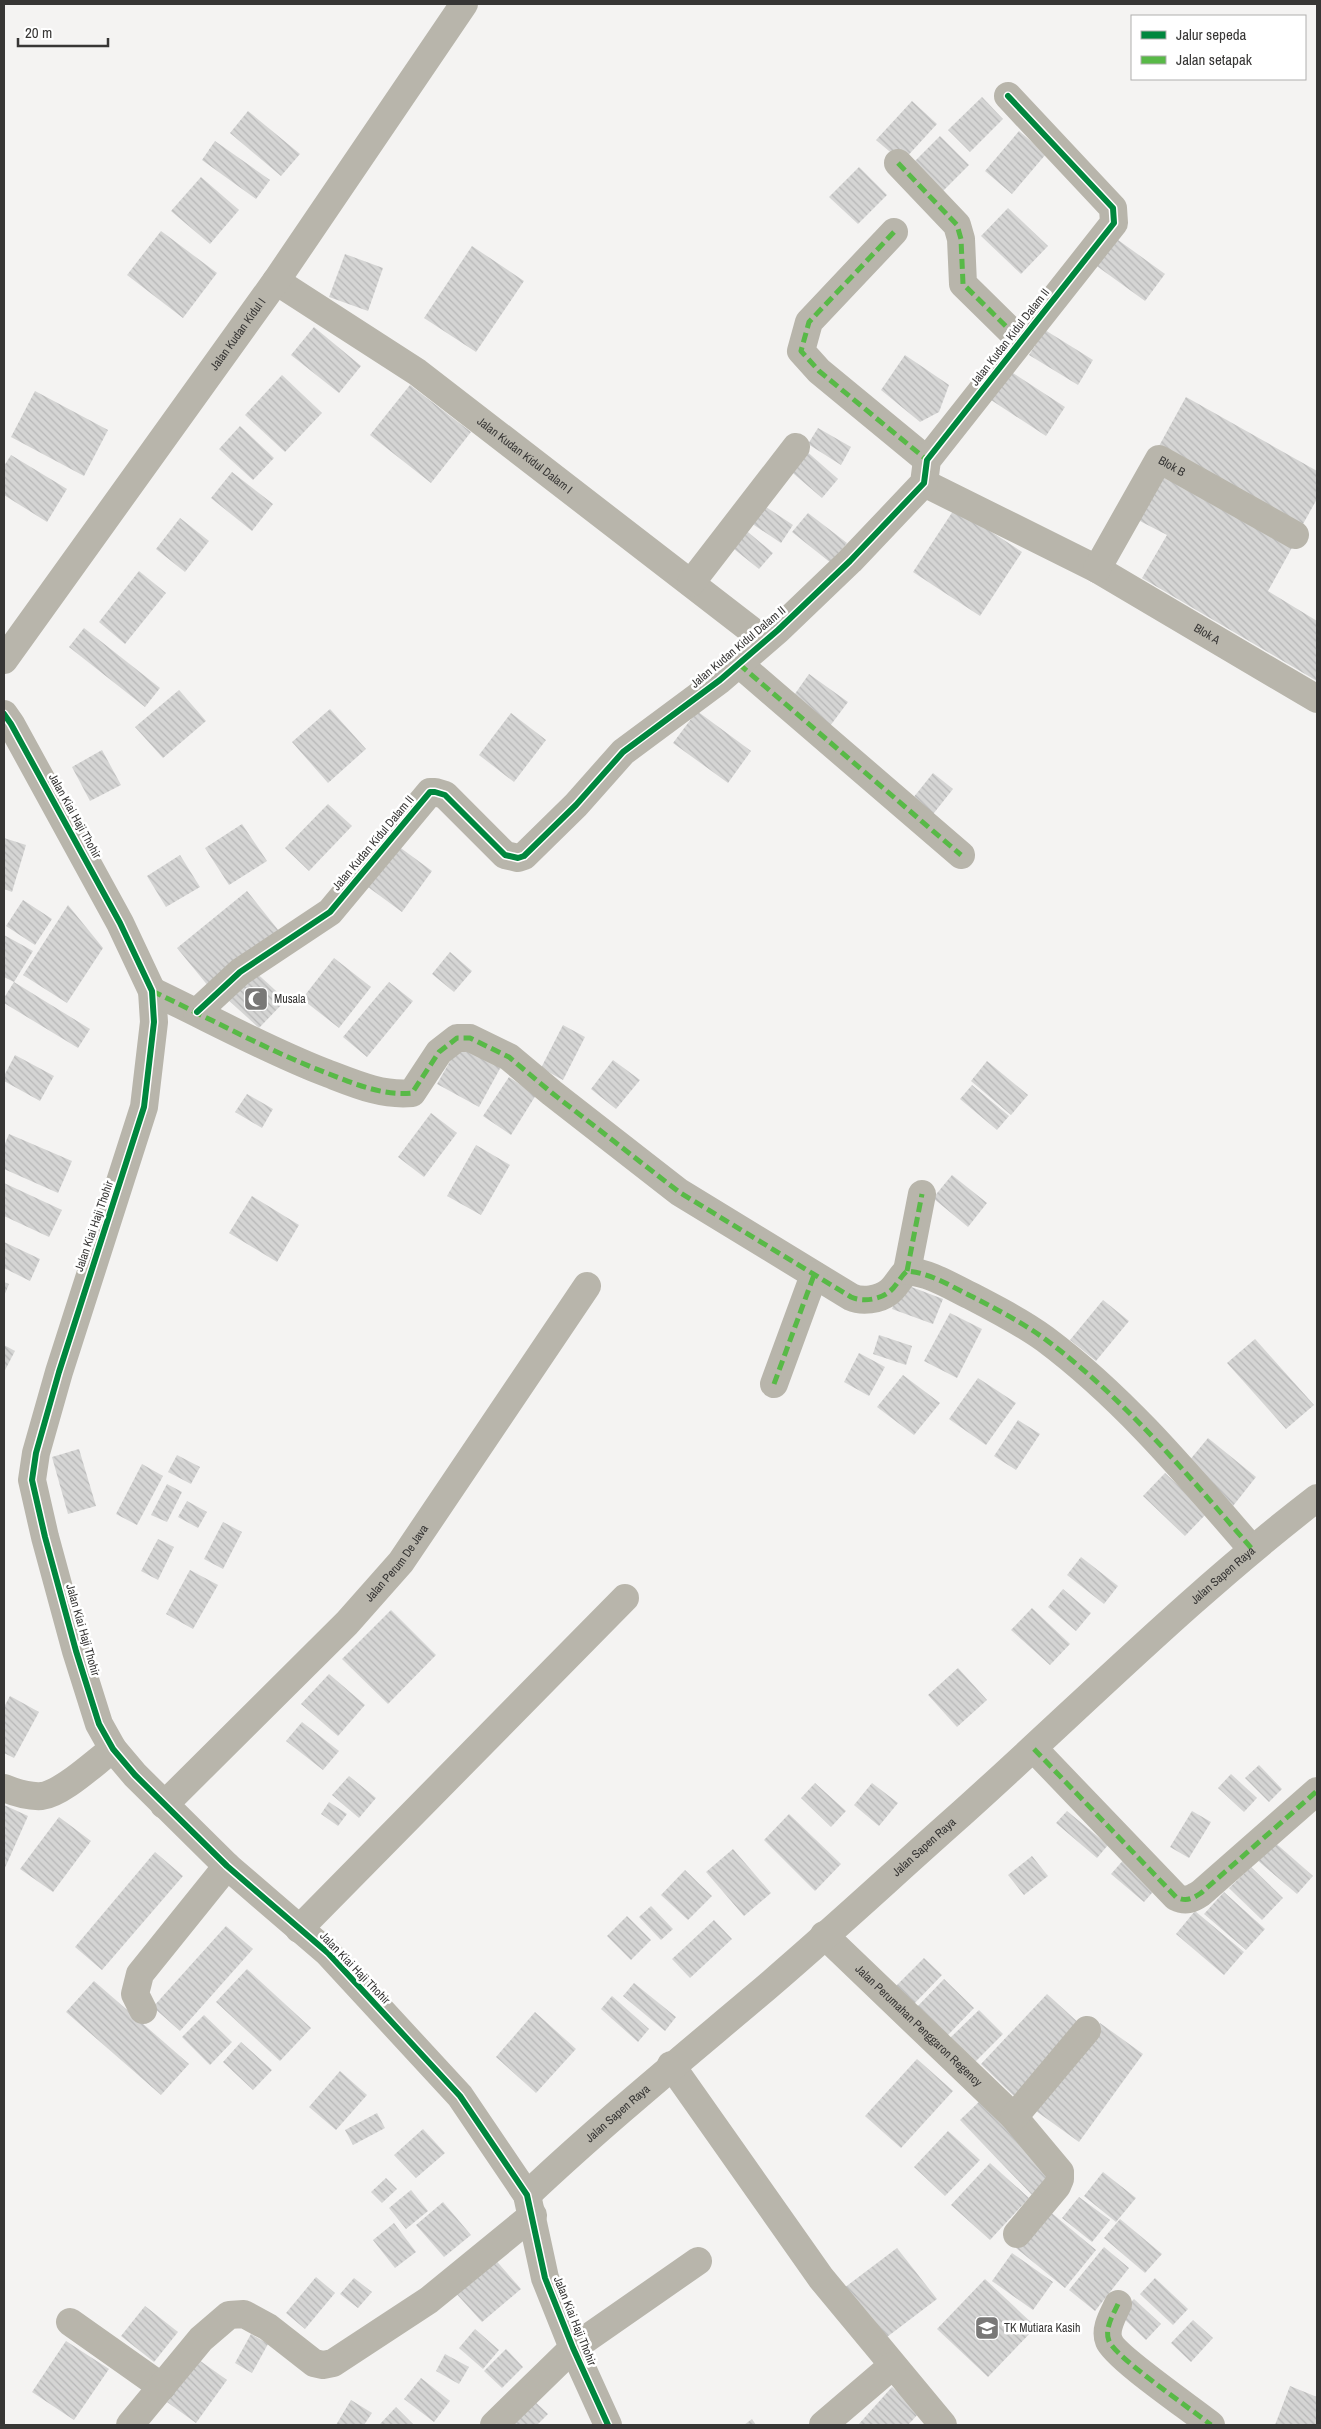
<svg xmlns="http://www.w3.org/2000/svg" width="1321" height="2429" viewBox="0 0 1321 2429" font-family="'Archivo Narrow',sans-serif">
  <defs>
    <pattern id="building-back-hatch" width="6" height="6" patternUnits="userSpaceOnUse" patternTransform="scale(1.25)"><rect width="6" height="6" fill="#d5d5d4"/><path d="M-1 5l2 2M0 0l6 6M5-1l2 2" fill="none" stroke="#b7b7b7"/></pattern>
  </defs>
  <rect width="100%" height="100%" fill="#f4f3f2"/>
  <!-- building -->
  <g fill="url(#building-back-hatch)">
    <polygon points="982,97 1003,119 970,152 948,130"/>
    <polygon points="912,101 937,124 902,162 876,140"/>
    <polygon points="248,111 300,154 281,176 230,133"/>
    <polygon points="1019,131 1046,154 1012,194 985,171"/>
    <polygon points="940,136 969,165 939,195 910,166"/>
    <polygon points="215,141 270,180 256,199 202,160"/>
    <polygon points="859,167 887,195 858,224 829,197"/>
    <polygon points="201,177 239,210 210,244 171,211"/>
    <polygon points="1008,208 1048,246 1021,274 981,236"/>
    <polygon points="161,231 217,273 183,318 127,275"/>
    <polygon points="1114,237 1165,274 1145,301 1094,264"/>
    <polygon points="472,246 524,281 476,352 424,318"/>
    <polygon points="345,254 383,268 368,311 329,297"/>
    <polygon points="314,327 361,366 339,393 291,355"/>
    <polygon points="1045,330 1093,360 1078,385 1029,355"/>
    <polygon points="905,355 949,385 939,412 920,422 881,390"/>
    <polygon points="1007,369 1065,407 1046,436 988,398"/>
    <polygon points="282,375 322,413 285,452 245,415"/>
    <polygon points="410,385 471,432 431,483 370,435"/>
    <polygon points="35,391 108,430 84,476 11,437"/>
    <polygon points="1186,397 1317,471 1317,499 1303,524 1159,446"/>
    <polygon points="240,426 274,458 253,480 219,449"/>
    <polygon points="818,428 851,447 841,465 808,444"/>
    <polygon points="804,449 838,479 822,498 787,468"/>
    <polygon points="11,455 67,489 47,522 4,495 4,466"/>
    <polygon points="232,472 273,504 252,531 211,498"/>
    <polygon points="1166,473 1294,544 1268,591 1317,621 1317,681 1142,578 1167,535 1138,520"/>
    <polygon points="760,503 793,525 781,543 748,521"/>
    <polygon points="955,508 1022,552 980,616 913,572"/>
    <polygon points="808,513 847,543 831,563 792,532"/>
    <polygon points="180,518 209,541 185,572 156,549"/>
    <polygon points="743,528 773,553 759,569 729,545"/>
    <polygon points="139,571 166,593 125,644 99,622"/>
    <polygon points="84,628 160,688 145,707 69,647"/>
    <polygon points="809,674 848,702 830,726 792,698"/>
    <polygon points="179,690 206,721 163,758 135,727"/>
    <polygon points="330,709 366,749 328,783 292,742"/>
    <polygon points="697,711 751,751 728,783 673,743"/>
    <polygon points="511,713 546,740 514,782 479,755"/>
    <polygon points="102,750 121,785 90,801 72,767"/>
    <polygon points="933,773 953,789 930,818 909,803"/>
    <polygon points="328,804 352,826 309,871 285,848"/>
    <polygon points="242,824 267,861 229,885 205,848"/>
    <polygon points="4,838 26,845 12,892 4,889"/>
    <polygon points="398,846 432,871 402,912 368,887"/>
    <polygon points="180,855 200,887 166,907 147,876"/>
    <polygon points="247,891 279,931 209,987 177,948"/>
    <polygon points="23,900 52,919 35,945 6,926"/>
    <polygon points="68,905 103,948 67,1003 23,975"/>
    <polygon points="4,935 33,951 14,982 4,977"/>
    <polygon points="450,952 472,971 454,992 432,974"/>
    <polygon points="334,958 371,987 339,1028 302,999"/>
    <polygon points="252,969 286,1000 259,1028 225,997"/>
    <polygon points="14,982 90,1029 78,1048 4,1003 4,998"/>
    <polygon points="389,982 413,1001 367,1057 343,1037"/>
    <polygon points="563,1025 585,1037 563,1080 541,1068"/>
    <polygon points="461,1042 502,1065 479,1107 437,1084"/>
    <polygon points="15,1055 54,1076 40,1101 4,1081 4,1076"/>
    <polygon points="613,1060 640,1080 616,1109 591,1089"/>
    <polygon points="987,1061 1028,1095 1011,1115 971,1081"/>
    <polygon points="509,1077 536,1095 511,1135 483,1116"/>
    <polygon points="972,1085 1009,1116 997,1130 960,1099"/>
    <polygon points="247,1094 273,1109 262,1128 235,1112"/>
    <polygon points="431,1113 457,1133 424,1177 398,1157"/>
    <polygon points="9,1134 72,1161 58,1193 4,1169 4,1146"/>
    <polygon points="476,1145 510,1165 481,1215 447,1196"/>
    <polygon points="952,1175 987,1203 968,1227 933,1198"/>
    <polygon points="4,1183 62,1210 49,1237 4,1216"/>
    <polygon points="252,1196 299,1225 277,1262 229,1233"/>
    <polygon points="4,1242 40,1259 30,1281 4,1268"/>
    <polygon points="4,1282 9,1284 4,1296"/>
    <polygon points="901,1283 943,1299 933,1324 892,1309"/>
    <polygon points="1103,1300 1129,1321 1096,1361 1070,1340"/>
    <polygon points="950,1313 982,1329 957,1378 924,1361"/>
    <polygon points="879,1335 912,1346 906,1365 873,1354"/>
    <polygon points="1255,1339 1314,1405 1286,1429 1227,1363"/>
    <polygon points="4,1345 15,1351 4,1372"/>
    <polygon points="859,1353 885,1367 869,1396 844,1382"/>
    <polygon points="903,1375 940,1403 914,1435 877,1407"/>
    <polygon points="978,1378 1016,1403 986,1445 949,1419"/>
    <polygon points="1018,1420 1040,1434 1016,1470 994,1456"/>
    <polygon points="1208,1438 1256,1477 1233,1506 1184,1467"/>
    <polygon points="79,1449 96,1506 68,1514 52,1457"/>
    <polygon points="177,1455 200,1467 191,1484 168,1472"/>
    <polygon points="142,1464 163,1476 137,1525 116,1514"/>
    <polygon points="1165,1473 1207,1513 1185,1536 1143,1496"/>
    <polygon points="167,1484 182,1492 167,1522 151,1515"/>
    <polygon points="187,1501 207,1512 198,1528 178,1517"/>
    <polygon points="223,1522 242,1532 223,1569 204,1559"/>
    <polygon points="158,1539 174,1547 158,1580 141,1571"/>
    <polygon points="1081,1557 1118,1586 1104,1604 1067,1575"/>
    <polygon points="190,1570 218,1585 193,1629 166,1614"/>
    <polygon points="1063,1589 1091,1613 1076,1631 1048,1607"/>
    <polygon points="1032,1608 1070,1644 1050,1665 1011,1630"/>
    <polygon points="391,1610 436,1655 388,1704 342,1659"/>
    <polygon points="958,1668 987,1700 957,1727 928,1695"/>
    <polygon points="329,1674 365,1705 338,1736 301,1704"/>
    <polygon points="10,1696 39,1712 14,1758 4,1753 4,1707"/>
    <polygon points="302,1722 339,1751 323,1770 286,1741"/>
    <polygon points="1259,1765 1282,1789 1269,1802 1245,1778"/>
    <polygon points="1231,1774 1257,1798 1244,1812 1218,1788"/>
    <polygon points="349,1776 376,1798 359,1818 332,1795"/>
    <polygon points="815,1783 846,1811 831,1827 801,1798"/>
    <polygon points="872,1783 898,1803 879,1826 854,1805"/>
    <polygon points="329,1802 347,1814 338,1826 321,1814"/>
    <polygon points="4,1805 28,1816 4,1870"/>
    <polygon points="1067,1811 1108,1845 1097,1858 1056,1823"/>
    <polygon points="1192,1811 1211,1822 1189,1858 1170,1847"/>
    <polygon points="789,1814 841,1864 815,1891 764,1840"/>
    <polygon points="59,1817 91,1841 53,1892 20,1869"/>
    <polygon points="1272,1840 1313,1876 1297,1894 1256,1859"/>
    <polygon points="733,1849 771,1893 744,1916 706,1872"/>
    <polygon points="155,1852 183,1876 102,1970 75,1947"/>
    <polygon points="1032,1856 1048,1876 1024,1895 1008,1875"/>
    <polygon points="1126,1857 1159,1885 1144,1902 1111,1874"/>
    <polygon points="1251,1867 1283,1898 1262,1920 1229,1888"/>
    <polygon points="685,1870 712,1896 688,1920 661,1895"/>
    <polygon points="1224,1892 1265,1929 1246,1950 1204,1914"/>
    <polygon points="651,1906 673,1929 661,1940 639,1917"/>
    <polygon points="1195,1911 1244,1952 1224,1975 1176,1934"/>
    <polygon points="627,1916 651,1940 631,1960 607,1936"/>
    <polygon points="714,1920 732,1939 690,1978 672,1959"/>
    <polygon points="226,1926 253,1949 180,2031 153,2007"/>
    <polygon points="924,1958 942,1975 912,2006 894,1988"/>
    <polygon points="247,1969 311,2028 280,2061 216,2002"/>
    <polygon points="944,1979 974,2008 947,2036 916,2008"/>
    <polygon points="94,1981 189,2064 161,2095 66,2012"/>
    <polygon points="634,1983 676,2017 665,2031 623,1996"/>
    <polygon points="1047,1994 1081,2025 1014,2096 981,2064"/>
    <polygon points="612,1996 649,2029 638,2042 601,2009"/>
    <polygon points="979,2010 1003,2034 974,2063 950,2038"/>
    <polygon points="535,2012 576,2049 536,2093 496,2057"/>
    <polygon points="204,2015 232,2042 210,2065 182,2037"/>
    <polygon points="1100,2023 1143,2054 1079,2142 1036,2111"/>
    <polygon points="241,2042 272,2070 253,2090 223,2062"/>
    <polygon points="917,2059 953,2091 901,2148 865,2116"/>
    <polygon points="340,2071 367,2095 336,2130 309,2107"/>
    <polygon points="983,2098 1055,2174 1032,2195 960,2120"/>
    <polygon points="377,2113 385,2128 353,2145 345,2130"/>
    <polygon points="423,2129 445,2153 416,2178 394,2155"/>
    <polygon points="948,2131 980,2160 945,2196 914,2167"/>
    <polygon points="990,2163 1029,2198 990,2240 951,2205"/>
    <polygon points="1103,2172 1136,2198 1116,2222 1084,2196"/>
    <polygon points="386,2178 397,2189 382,2203 371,2192"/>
    <polygon points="411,2190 428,2211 406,2229 389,2208"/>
    <polygon points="1079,2197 1110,2220 1092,2242 1062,2218"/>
    <polygon points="443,2202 471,2235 444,2257 416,2225"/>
    <polygon points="1048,2210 1096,2250 1065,2288 1016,2248"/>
    <polygon points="1120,2219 1162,2254 1145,2273 1104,2238"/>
    <polygon points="394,2223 416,2252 395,2268 373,2240"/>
    <polygon points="1104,2247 1129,2268 1095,2311 1069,2290"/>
    <polygon points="897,2248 937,2299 883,2340 844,2288"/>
    <polygon points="1012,2253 1053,2282 1033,2310 992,2281"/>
    <polygon points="493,2257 521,2289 482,2322 453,2290"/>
    <polygon points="316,2277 335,2293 305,2329 286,2313"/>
    <polygon points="354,2278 372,2292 358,2308 340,2294"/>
    <polygon points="1155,2278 1188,2309 1173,2325 1140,2294"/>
    <polygon points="985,2279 1036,2327 988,2377 937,2329"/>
    <polygon points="1134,2299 1161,2324 1146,2340 1119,2314"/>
    <polygon points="145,2306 178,2332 154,2362 121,2336"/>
    <polygon points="1193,2320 1213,2338 1191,2362 1171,2343"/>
    <polygon points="475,2329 499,2350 483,2369 459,2348"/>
    <polygon points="251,2334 268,2344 252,2373 235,2363"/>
    <polygon points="66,2341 109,2369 74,2420 32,2392"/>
    <polygon points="506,2349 523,2367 502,2388 484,2371"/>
    <polygon points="445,2354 469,2367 459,2384 436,2371"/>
    <polygon points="199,2360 227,2380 196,2423 167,2402"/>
    <polygon points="421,2378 450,2401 434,2422 404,2399"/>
    <polygon points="1290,2386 1317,2397 1317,2425 1275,2425"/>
    <polygon points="892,2387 920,2412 908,2425 858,2425"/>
    <polygon points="529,2396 548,2414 537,2425 501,2425"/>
    <polygon points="351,2400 372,2413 364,2425 336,2425"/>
    <polygon points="396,2407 414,2425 380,2424"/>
    <polygon points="752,2419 756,2425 744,2425"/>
  </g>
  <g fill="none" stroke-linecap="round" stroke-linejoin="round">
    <!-- minor -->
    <g stroke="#b8b5ab" stroke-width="28">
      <polyline points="898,163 957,225 961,239 963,284 1021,341"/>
      <polyline points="894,232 809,322 801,351 819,371 927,460"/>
      <path id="s1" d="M276,281L417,372L764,640"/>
      <path id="s2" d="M924,483L1097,569L1317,699"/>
      <path id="s3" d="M1097,569L1159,459L1295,535"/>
      <polyline points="691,583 796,447"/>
      <path id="s4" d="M4,660L276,281L464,4"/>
      <polyline points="739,664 961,855"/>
      <polyline points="4,714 11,724 120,923 152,991 154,1022 144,1107 59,1372 36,1453 32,1480 45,1537 76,1651 99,1724 113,1749 135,1775 227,1866 328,1953 460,2096 527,2195 545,2278 573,2348 608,2425"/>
      <path d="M152,991C209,1018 265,1049 324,1072C353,1083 381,1096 412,1093L439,1052L457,1038H470L509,1057L552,1093L679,1192L851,1297C862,1302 879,1300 889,1292C896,1287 900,1277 907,1271C931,1273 952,1287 973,1297C998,1310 1023,1323 1045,1339C1124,1398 1188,1475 1252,1549"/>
      <polyline points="197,1012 240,972 330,912 430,792 435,792 445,795 505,855 518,858 524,856 576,805 623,752 720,680 778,630 850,561 924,483 927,460 1114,223 1113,208 1008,96"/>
      <polyline points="907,1271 922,1194"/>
      <polyline points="774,1384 814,1275"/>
      <path d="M1034,1749L1176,1897C1186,1902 1192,1899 1201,1893L1317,1791"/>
      <path d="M4,1788C16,1793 28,1797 42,1796C63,1793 95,1762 113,1749"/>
      <path id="s5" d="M164,1805L347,1623L401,1562L587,1286"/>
      <polyline points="299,1929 625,1598"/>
      <path id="s6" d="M824,1935L1014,2117L1060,2172V2179L1057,2186L1017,2234"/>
      <polyline points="143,2010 135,1994 140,1974 227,1866"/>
      <polyline points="671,2065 821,2278 943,2425"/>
      <polyline points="1014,2117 1087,2030"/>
      <path id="s7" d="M527,2195C600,2126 678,2062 755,1997C825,1938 892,1875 961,1814C1079,1708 1191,1595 1317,1498"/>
      <path d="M1118,2304C1113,2315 1104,2329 1109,2341C1115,2357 1194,2411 1211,2425"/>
      <polyline points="70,2322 162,2387"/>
      <polyline points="130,2425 201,2339 229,2315 244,2314 268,2327 314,2363 323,2365 333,2363 429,2300 533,2215"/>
      <polyline points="494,2425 573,2348 698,2261"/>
      <polyline points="823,2425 892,2366"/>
    </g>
    <!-- quiet -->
    <g stroke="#58b947" stroke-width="5" stroke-dasharray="10 5" stroke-linecap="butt">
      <polyline points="898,163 957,225 961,239 963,284 1021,341"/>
      <polyline points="894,232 809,322 801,351 819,371 927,460"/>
      <polyline points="739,664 961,855"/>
      <path d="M152,991C209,1018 265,1049 324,1072C353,1083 381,1096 412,1093L439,1052L457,1038H470L509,1057L552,1093L679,1192L851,1297C862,1302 879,1300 889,1292C896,1287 900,1277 907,1271C931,1273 952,1287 973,1297C998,1310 1023,1323 1045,1339C1124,1398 1188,1475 1252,1549"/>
      <polyline points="907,1271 922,1194"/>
      <polyline points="774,1384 814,1275"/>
      <path d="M1034,1749L1176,1897C1186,1902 1192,1899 1201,1893L1317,1791"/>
      <path d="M1118,2304C1113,2315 1104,2329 1109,2341C1115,2357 1194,2411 1211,2425"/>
    </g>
    <defs>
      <g id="cycleway">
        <polyline points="4,714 11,724 120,923 152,991 154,1022 144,1107 59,1372 36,1453 32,1480 45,1537 76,1651 99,1724 113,1749 135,1775 227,1866 328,1953 460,2096 527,2195 545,2278 573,2348 608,2425"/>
        <polyline points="197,1012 240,972 330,912 430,792 435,792 445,795 505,855 518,858 524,856 576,805 623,752 720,680 778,630 850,561 924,483 927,460 1114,223 1113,208 1008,96"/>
      </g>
    </defs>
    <!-- cycleway casing -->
    <use href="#cycleway" stroke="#fff" stroke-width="9"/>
    <!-- cycleway -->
    <use href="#cycleway" stroke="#00873e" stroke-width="6"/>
  </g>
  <!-- icons -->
  <defs>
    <symbol id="mosque-square" viewBox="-11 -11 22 22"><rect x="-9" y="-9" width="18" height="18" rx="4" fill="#797877" stroke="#fff"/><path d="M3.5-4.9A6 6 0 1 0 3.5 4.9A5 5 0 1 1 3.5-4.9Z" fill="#fff"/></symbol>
    <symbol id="school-square" viewBox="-11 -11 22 22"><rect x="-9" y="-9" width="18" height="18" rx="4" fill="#797877" stroke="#fff"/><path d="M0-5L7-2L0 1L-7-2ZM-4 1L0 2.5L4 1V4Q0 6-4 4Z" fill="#fff"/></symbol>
  </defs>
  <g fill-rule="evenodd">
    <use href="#mosque-square" x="242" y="985" width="28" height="28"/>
    <use href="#school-square" x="973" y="2314" width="28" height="28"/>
  </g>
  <g text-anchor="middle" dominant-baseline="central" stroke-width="5" stroke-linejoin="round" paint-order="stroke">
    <!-- street labels -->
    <g font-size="12" fill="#373635" stroke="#fff">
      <text stroke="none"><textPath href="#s4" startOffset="401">Jalan Kudan Kidul I</textPath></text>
      <text transform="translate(1010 337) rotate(-52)">Jalan Kudan Kidul Dalam II</text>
      <text stroke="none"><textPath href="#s1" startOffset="304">Jalan Kudan Kidul Dalam I</textPath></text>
      <text stroke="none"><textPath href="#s3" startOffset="141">Blok B</textPath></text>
      <text stroke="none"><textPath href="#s2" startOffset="321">Blok A</textPath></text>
      <text transform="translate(738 647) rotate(-40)">Jalan Kudan Kidul Dalam II</text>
      <text transform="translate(75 816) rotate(61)">Jalan Kiai Haji Thohir</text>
      <text transform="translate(373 843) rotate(-50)">Jalan Kudan Kidul Dalam II</text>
      <text transform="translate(94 1226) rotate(-71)">Jalan Kiai Haji Thohir</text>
      <text stroke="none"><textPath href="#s5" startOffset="336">Jalan Perum De Java</textPath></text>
      <text stroke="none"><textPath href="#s7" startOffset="932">Jalan Sapen Raya</textPath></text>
      <text transform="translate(83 1630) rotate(74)">Jalan Kiai Haji Thohir</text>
      <text stroke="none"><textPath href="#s7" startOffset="528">Jalan Sapen Raya</textPath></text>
      <text transform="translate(355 1968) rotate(46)">Jalan Kiai Haji Thohir</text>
      <text stroke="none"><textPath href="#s6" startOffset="131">Jalan Perumahan Penggaron Regency</textPath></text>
      <text stroke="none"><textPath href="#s7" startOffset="122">Jalan Sapen Raya</textPath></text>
      <text transform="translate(575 2321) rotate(68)">Jalan Kiai Haji Thohir</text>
    </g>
    <!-- poi labels -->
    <g font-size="12" fill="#373635" stroke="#fff" text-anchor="start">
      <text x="274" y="999">Musala</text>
      <text x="1004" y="2328">TK Mutiara Kasih</text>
    </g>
  </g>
  <!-- border -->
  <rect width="1321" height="2429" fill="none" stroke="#373635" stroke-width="10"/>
  <!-- legend -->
  <rect x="1131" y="15" width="175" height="65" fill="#ffffff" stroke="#afafae"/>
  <rect x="1141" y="31" width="25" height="8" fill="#00873e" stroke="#afafae"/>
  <text x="1176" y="40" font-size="15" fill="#373635">Jalur sepeda</text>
  <rect x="1141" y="56" width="25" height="8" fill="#58b947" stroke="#afafae"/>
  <text x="1176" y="65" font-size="15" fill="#373635">Jalan setapak</text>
  <!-- scale -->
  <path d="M18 38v8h90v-8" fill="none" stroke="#373635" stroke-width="2.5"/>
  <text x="25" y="38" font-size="15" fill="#373635" stroke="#ffffff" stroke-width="4" paint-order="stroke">20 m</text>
</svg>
